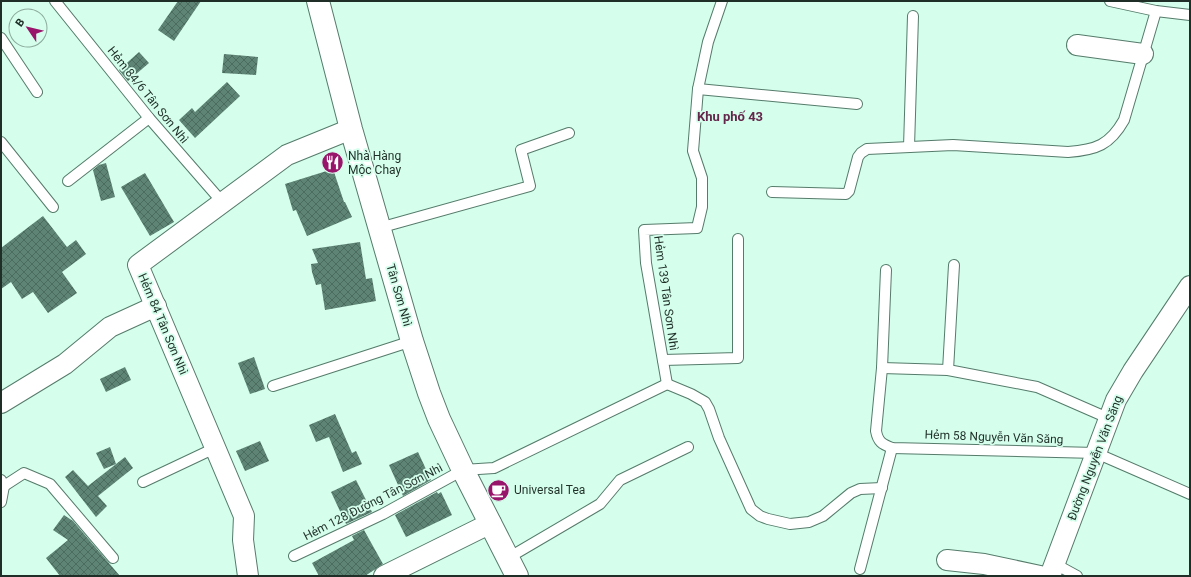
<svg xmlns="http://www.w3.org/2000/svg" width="1191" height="577" viewBox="0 0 1191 577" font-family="Roboto,sans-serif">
  <defs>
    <pattern id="building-cross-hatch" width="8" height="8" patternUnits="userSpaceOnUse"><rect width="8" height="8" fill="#5e8475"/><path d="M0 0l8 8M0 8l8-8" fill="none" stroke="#4d6c60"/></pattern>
  </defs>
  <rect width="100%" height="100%" fill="#d5feec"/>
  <!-- building -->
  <g fill="url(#building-cross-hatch)">
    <polygon points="178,1 201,1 174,41 158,30"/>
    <polygon points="139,52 149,63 128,81 119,70"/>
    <polygon points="224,54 258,57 256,75 222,73"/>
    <polygon points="227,82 240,96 195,138 179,120 192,108 195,112"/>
    <polygon points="106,163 115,197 101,201 93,170 99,165"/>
    <polygon points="333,169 344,202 345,202 352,217 307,236 296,210 293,211 285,184"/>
    <polygon points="145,173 174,222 150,236 121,187"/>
    <polygon points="43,216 67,247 76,240 86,254 62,272 77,293 48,313 33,292 22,299 11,282 1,289 1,248"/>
    <polygon points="360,242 366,279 372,278 376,301 325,310 321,284 316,285 312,272 311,264 318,263 312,249"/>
    <polygon points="254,357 265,389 250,394 238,363"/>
    <polygon points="125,367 131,380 106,392 100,379"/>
    <polygon points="335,414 352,453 356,451 362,464 343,472 329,437 316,442 309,425"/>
    <polygon points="260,441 269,461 245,471 236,451"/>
    <polygon points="110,447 116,464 104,469 96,453"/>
    <polygon points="418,452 431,480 403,496 389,465"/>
    <polygon points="125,457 133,468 98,496 107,506 96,517 65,477 73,470 88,486"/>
    <polygon points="356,480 372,512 346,524 331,492"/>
    <polygon points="437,492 438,494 441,492 452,515 406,537 395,515"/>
    <polygon points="64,515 73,521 120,576 60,576 46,558 68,540 53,530"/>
    <polygon points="364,530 383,564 365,576 319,576 312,563 354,540 352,536"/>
  </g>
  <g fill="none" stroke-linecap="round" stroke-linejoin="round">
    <defs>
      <g id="lane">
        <polyline points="55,1 149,118 223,203"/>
        <polyline points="1110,1 1156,11 1190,15"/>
        <polyline points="1,38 37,92"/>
        <polyline points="698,89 857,104"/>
        <polyline points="1,142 53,207"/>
        <polyline points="909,147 913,16"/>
        <polyline points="68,181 149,118"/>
        <path d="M772,192L846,194L849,191L858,157L861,153L867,149L953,145L1068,152C1096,150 1110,145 1124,120L1156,11"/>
        <polyline points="379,228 530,186 521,150 569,133"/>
        <path d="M886,270L882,368L876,431C878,442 882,444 892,448L1096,453L1190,494"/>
        <polyline points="663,360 738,358 738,239"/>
        <polyline points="882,368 948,370 1037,387 1108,418"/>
        <polyline points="948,370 954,265"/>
        <polyline points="667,384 646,263 644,230 697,228 702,207 702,178 693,151 698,89 708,42 722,1"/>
        <polyline points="667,384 691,394 705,402 709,409 719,438 751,509 760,516 768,519 790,524 809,522 823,516 851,493 860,489 882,488"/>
        <polyline points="273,386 412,341"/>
        <polyline points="1,480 4,486 24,473 50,484 113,558"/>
        <polyline points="143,482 215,448"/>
        <polyline points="1,502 4,486"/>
        <polyline points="294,556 383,514 463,470 494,468 667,384"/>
        <polyline points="508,558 600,504 620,480 688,447"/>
        <polyline points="1055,564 1077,576"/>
        <polyline points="860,569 892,448"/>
      </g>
      <g id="street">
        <polyline points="1077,45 1143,54"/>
        <polyline points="1,403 65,364 110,327 156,306"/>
        <polyline points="947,560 984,564 1040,576"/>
        <polyline points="248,576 243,540 244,516 138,265 287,155 351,129"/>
        <polyline points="384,576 491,523"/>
        <polyline points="1050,576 1116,400 1133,371 1190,286"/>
      </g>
      <polyline id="secondary" points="318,1 351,129 412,341 429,393 439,419 463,470 517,576"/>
    </defs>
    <!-- lane casing -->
    <use href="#lane" stroke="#557b6b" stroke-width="12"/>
    <!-- street casing -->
    <use href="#street" stroke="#557b6b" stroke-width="22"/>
    <!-- secondary casing -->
    <use href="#secondary" stroke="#557b6b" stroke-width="24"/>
    <!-- lane -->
    <use href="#lane" stroke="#fff" stroke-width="10"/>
    <!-- street -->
    <use href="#street" stroke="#fff" stroke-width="20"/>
    <!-- secondary -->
    <use href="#secondary" stroke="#fff" stroke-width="22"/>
  </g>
  <!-- icons -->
  <defs>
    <symbol id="restaurant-disc" viewBox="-11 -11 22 22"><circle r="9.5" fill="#98156b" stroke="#d5feec"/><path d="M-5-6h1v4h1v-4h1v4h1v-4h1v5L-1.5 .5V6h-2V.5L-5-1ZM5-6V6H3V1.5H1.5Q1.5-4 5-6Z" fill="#fff"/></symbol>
    <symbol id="cafe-disc" viewBox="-11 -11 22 22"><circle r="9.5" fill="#98156b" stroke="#d5feec"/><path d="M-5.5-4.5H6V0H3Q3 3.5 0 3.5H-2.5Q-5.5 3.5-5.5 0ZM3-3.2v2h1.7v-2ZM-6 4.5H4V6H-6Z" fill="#fff"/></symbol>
  </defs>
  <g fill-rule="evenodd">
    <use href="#restaurant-disc" x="320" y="150" width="25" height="25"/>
    <use href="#cafe-disc" x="486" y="478" width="25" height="25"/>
  </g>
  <g text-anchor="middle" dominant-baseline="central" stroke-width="3.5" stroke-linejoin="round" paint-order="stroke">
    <!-- street labels -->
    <g font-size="12" fill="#1f2f28" stroke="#d5feec">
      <text transform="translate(148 95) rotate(51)">Hẻm 84/6 Tân Sơn Nhì</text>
      <text transform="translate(666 293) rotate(82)">Hẻm 139 Tân Sơn Nhì</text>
      <text transform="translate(399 295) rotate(74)">Tân Sơn Nhì</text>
      <text transform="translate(163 324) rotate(67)">Hẻm 84 Tân Sơn Nhì</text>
      <text transform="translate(994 437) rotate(2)">Hẻm 58 Nguyễn Văn Săng</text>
      <text transform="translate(1095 458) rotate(-69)">Đường Nguyễn Văn Săng</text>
      <text transform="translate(373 502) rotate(-27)">Hẻm 128 Đường Tân Sơn Nhì</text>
    </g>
    <!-- poi labels -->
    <g font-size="12" fill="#1f2f28" stroke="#d5feec" text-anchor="start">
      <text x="348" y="156">Nhà Hàng<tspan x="348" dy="14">Mộc Chay</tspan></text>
      <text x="514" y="490">Universal Tea</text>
    </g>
    <!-- neighbourhood labels -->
    <g font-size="13" font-weight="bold" fill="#64264a" stroke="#d5feec">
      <text x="730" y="116">Khu phố 43</text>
    </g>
  </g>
  <!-- border -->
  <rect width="1191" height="577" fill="none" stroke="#1f2f28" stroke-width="4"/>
  <!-- north arrow -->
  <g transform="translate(28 28) rotate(305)"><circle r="19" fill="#d5feec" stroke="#8cab9e"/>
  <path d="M0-3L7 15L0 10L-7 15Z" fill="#98156b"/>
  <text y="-6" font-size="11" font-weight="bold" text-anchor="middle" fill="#1f2f28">B</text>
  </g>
</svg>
